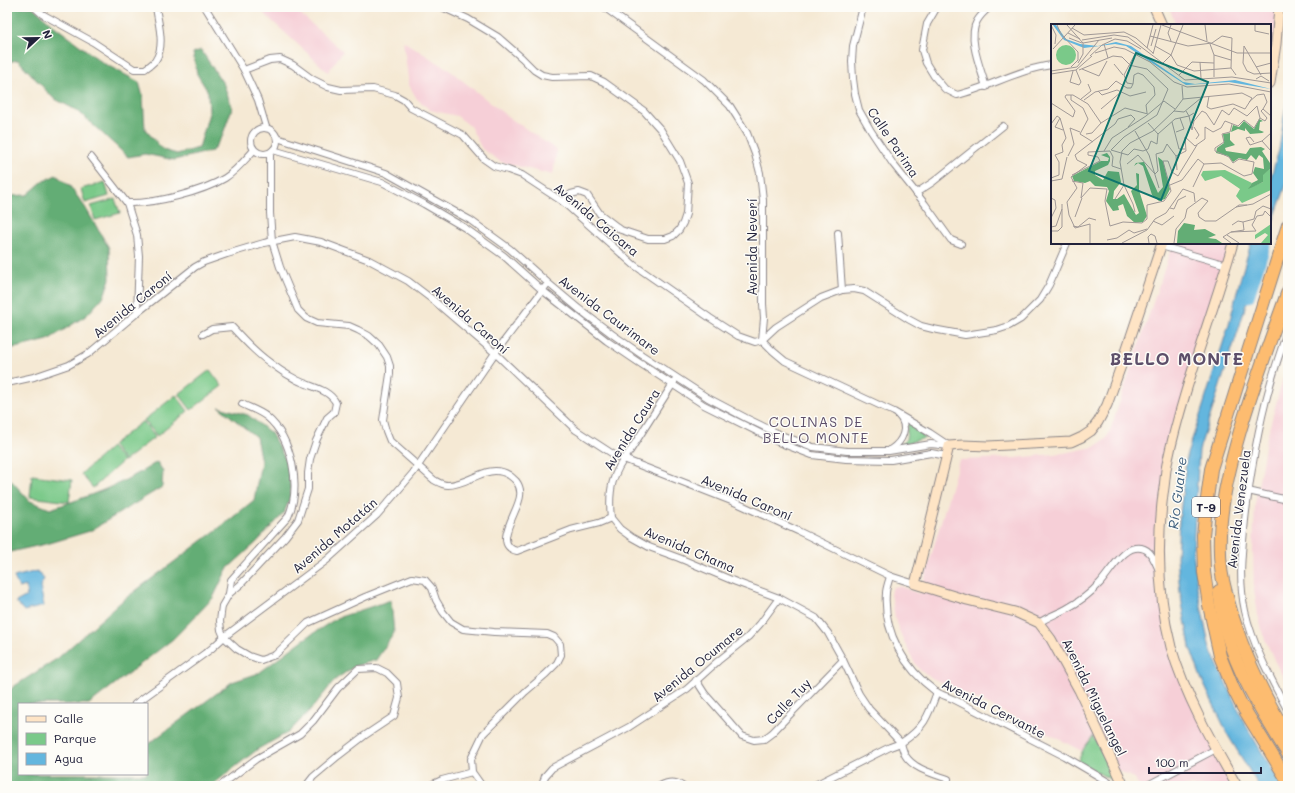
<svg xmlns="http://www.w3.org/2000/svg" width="1295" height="793" viewBox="0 0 1295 793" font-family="Mali,sans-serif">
  <rect width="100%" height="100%" fill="#fdfcf7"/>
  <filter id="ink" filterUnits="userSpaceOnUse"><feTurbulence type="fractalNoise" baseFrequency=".025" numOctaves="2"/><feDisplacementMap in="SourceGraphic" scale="8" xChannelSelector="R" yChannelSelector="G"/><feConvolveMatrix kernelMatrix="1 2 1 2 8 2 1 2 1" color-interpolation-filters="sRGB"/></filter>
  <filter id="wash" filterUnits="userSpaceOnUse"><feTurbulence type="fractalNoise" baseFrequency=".012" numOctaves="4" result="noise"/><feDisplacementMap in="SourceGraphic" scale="16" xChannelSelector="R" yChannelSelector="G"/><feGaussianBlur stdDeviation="0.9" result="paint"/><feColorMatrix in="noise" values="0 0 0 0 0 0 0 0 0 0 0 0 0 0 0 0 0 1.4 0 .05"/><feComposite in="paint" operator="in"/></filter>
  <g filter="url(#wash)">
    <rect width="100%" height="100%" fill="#f5e9d4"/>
    <!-- built -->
    <g fill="#f6cfd7">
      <polygon points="258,7 292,7 343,51 328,72 260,10"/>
      <polygon points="1169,7 1279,7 1270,71 1270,25 1176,25"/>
      <polygon points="403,41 448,69 507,116 557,150 553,175 501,162 482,149 470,126 457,116 430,110 417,99 409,85"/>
      <polygon points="1173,243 1231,243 1168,451 1160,566 1175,657 1237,786 1139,786 1133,778 1057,738 932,678 919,669 914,662 902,637 896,623 891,593 893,587 899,586 920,594 959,460 1015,458 1064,453 1094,447 1106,439 1110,431"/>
      <polygon points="1288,359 1288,686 1275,662 1264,637 1258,615 1254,589 1253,550 1255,504 1266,441"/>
    </g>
    <!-- green -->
    <g fill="#7ac989" stroke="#4e7662">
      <polygon points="105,182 109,196 85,203 81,189"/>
      <polygon points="115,199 120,213 95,220 91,206"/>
      <polygon points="210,370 222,386 191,410 179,394"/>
      <polygon points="176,395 188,411 157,436 144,420"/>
      <polygon points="143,421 155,437 124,461 112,445"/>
      <polygon points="908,421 925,438 900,445 906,439"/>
      <polygon points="111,447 123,461 93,488 81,474"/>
      <polygon points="32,475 72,480 69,502 30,497"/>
      <polygon points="1093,736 1118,783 1102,775 1078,761 1084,748"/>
    </g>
    <!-- forest -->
    <g fill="#63ad75" stroke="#426858">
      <polygon points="7,7 33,7 53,25 103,63 139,82 143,97 145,129 163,150 177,154 199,148 209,113 208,92 197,74 193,53 201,50 224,85 232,108 222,137 212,151 174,160 145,154 128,157 78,111 53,98 18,60 7,62"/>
      <polygon points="56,175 69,185 85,207 109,248 110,279 104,296 87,315 48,340 19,347 7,349 7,196 27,195 42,182"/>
      <polygon points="219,407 248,415 271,433 288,464 291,495 284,513 257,542 227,569 213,598 173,639 89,704 19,704 19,774 147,774 147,745 232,682 259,673 303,640 337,618 391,600 394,633 376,660 355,666 336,679 313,707 289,732 258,749 211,786 7,786 7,694 13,687 58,658 122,601 227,522 254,500 261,462 256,437"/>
      <path d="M157,462L163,471L162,487L90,531L50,543L10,552L7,555V476L30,501L50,509C87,497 124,484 157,462Z"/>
    </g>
    <!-- water -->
    <g fill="#63b6de" stroke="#426c8c">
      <polygon points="1288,91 1288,180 1270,230 1270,180 1279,150"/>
      <polygon points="1251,243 1265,243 1258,264 1239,328 1199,450 1193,550 1197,587 1210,649 1245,724 1282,786 1259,786 1229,737 1201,678 1190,647 1180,592 1177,557 1179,522 1187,454 1198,422 1229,324 1240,280"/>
      <polygon points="37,571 44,579 40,586 44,606 24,611 16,602 27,596 26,586 19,588 14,577"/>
    </g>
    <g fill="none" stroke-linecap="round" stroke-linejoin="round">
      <!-- river -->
      <polyline stroke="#63b6de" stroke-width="13" points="1248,296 1265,243"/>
    </g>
  </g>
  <g filter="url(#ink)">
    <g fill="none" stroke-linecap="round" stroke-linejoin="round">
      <defs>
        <g id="street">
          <path d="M34,7L42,14L93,42L134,69H145C148,67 152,64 155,61C166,46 158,23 156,7"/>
          <polyline points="205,7 244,70 258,100 266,127"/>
          <polyline points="442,7 468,19 498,37 522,58 534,70 542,75 552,77 591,76 604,82 644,111 661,130 680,161 688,183 686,214 683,223 679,230 673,236 665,239 648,239 621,230 600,214 587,195 579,192 571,194 563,202"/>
          <polyline points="604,7 704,80 730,106 747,133 755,154 760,173 763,200 763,304 764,318 762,340 773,351 785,361 894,412 930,433 948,445"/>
          <polyline points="863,7 853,46 852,61 853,79 855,94 859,110 871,131 893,164 925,204 951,240 961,244"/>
          <path d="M937,7L927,24L922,50L926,63L934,76L945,89L957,95C990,87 1019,69 1052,65"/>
          <polyline points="244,70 270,60 280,59 293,65 312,79 328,87 341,90 373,89 395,95 404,100 411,108 463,135 484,159 494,166 508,170 522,175 563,202 634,265 710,318 738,336 755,342 762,340 776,327 821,298 842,290 854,289 864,291 908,319 921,326 933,329 965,335 997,330 1009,326 1021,319 1040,300 1049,285 1067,243"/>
          <path d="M986,87C981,69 967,38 977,21C980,16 985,11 990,7"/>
          <circle cx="264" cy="141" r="13"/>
          <polyline points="277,138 386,173 452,210 470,220 510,249 548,283 579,309 612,334 642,355 708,398 746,418 781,435 813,447 847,451 889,451 931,444 949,446"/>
          <polyline points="273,150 382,182 424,204 465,228 504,256 542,290 607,341 638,362 704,405 778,442 812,455 846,459 891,460 931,453 947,456"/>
          <path d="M270,153V213L272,241L280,267L298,310L306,318L317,323L349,326L358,330L369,336L379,345L387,357L390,366V374L383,420L386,431L390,441L434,480C438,482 442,485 448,485C469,485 488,462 509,475C512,477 514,479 516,481C519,485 521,490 520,496C519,511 491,545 517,551L571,530L599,523L611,518L620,529L631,537L649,547L679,558L736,582L779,598L816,618L828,633L843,660L859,694L869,709L901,743C924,728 928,717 937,692"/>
          <polyline points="91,157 127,203"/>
          <polyline points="916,193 933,182 1003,126"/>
          <polyline points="838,233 842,290"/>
          <polyline points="1161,246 1227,265"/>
          <path d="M137,313L139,256L137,235L127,203C154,204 202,192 225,178C236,171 245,160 254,150"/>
          <path d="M1288,328C1282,348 1274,369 1269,389C1257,432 1250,476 1245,520C1242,552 1238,579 1245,611C1253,646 1271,679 1288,711"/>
          <path d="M203,334L212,329L232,327C246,342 259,356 276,367C282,372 290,376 297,380C311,387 329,389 336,403L334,412L327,418L316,441L310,459L308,473V489L298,520L285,537L240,585L229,594L222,606L220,621L221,630L224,637L237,649L249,656L261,660L275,655L308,623L365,597L412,578L425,580L432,588L436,600L443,612L451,622L463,629L494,632L547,634L554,637L560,644L561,655L557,663L546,674L525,692L483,734L471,759L472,772L482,786"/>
          <polyline points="7,383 34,377 69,365 88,354 137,313 195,267 204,262 227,254 264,243 295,237 321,242 369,260 408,281 433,300 495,353 576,430 616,456 739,504 798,531 890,576 915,584"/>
          <path d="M891,449C902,442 910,427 898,415"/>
          <polyline points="1248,491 1288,500"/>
          <path d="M611,518C608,490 612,473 630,451L674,382"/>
          <path d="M890,576C889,581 886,588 886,593C883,632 905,669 935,691C941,695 949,697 955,700L1064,756L1115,786"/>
          <path d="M229,594L231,580L288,517C302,487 292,438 267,417C260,411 250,408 242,404"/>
          <path d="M1039,623C1047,617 1057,614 1066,609C1079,602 1091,593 1100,583C1109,573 1122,550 1135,548C1149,546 1153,557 1158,568"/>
          <polyline points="696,680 705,694 742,736 754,740 764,739 772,733 843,660"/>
          <polyline points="135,704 211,649 224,637 327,560 377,515 413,473 495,353 545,287"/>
          <polyline points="220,786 256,759 300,734 313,721 338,688 358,669 377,668 387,673 397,683 399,698 394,716 364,736 338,756 313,777 306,786"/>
          <polyline points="429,786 442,780 472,772"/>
          <polyline points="542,786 545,776 552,768 629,727 687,689 718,661 748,637 760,624 779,598"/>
          <path d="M660,786C667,782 675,781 682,786"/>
          <path d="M813,786L890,747L901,743C902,747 903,751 905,755C913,769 934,774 948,779"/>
          <polyline points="1146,786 1216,749"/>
        </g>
        <g id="secondary">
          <polyline points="1154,7 1162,25"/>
          <polyline points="1270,83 1276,44 1279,7"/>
          <path d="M1233,243C1212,317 1183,388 1167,464C1165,473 1165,484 1163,494C1157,544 1158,597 1171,647C1185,695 1212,743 1237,786"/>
          <polyline points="1124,786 1079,690 1051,639 1039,623 1015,612 967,600 915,584 927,536 949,446 963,445 988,446 1071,442 1082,437 1091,431 1098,422 1107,405 1121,366 1162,243"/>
        </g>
        <g id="highway">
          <polyline points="1288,225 1211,469 1207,499 1203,535 1204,572 1209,605 1220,656 1233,688 1241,704 1288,781"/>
          <path d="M1288,291C1271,338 1254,384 1240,431C1227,476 1216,522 1221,568C1222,580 1226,592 1229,604C1242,652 1262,693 1288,736"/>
          <path d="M1219,591C1221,605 1223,620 1227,634C1239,677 1265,716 1288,754"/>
        </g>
      </defs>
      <!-- street casing -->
      <use href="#street" stroke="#8c8688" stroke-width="8"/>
      <!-- secondary casing -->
      <use href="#secondary" stroke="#8c8688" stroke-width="11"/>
      <!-- highway casing -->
      <use href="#highway" stroke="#8c8688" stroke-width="14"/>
      <!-- street -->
      <use href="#street" stroke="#fff" stroke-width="6"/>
      <!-- secondary -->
      <use href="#secondary" stroke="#fee4c5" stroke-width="9"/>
      <!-- highway -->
      <use href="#highway" stroke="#fdbc6f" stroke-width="12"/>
    </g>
  </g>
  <g text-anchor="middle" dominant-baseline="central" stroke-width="3" stroke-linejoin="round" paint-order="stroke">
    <!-- shield labels -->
    <rect fill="#fdfcf7" stroke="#646373" stroke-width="1" x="1192" y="497" width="28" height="20" rx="3"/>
    <g font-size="12" font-weight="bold" fill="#22223b">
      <text x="1206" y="507">T-9</text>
    </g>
    <!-- street labels -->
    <g font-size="13" fill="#22223b" stroke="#fdfcf7">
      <text transform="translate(894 142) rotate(56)">Calle Parima</text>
      <text transform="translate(597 219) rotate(40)">Avenida Caicara</text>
      <text transform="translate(751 247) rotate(-90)">Avenida Neverí</text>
      <text transform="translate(132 304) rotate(-39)">Avenida Caroní</text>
      <text transform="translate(610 315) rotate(37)">Avenida Caurimare</text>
      <text transform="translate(471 319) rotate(41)">Avenida Caroní</text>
      <text transform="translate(631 429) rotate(-58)">Avenida Caura</text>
      <text transform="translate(747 497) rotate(23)">Avenida Caroní</text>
      <text transform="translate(1238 509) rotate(-83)">Avenida Venezuela</text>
      <text transform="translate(334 535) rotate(-41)">Avenida Motatán</text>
      <text transform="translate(690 549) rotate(23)">Avenida Chama</text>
      <text transform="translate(697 663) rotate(-39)">Avenida Ocumare</text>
      <text transform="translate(1095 697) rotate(64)">Avenida Miguelangel</text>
      <text transform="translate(788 701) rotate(-46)">Calle Tuy</text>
      <text transform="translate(994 708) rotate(27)">Avenida Cervante</text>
    </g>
    <!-- neighbourhood labels -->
    <g font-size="14" letter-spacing="1" fill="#5d4f6a" stroke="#fdfcf7">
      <text x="816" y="421">COLINAS DE<tspan x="816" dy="16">BELLO MONTE</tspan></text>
    </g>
    <!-- water labels -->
    <g font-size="14" font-style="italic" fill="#3c5d7c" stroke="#fdfcf7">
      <text transform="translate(1177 493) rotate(-83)">Río Guaire</text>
    </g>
    <!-- district labels -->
    <g font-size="17" font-weight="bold" letter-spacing="1" fill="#5d4f6a" stroke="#fdfcf7">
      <text x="1177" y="358">BELLO MONTE</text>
    </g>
  </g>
  <!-- overview -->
  <g transform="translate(1051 24)">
    <rect width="220" height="220" fill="#f5e9d4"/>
    <path d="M5 31a10 10 0 1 1 20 0a10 10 0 1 1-20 0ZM220,144V166L191,179L185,172L189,165L170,152L154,157L150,151L152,147L174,146L201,159L198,164L212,158L211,151ZM220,200V219H210L217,211L214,209L204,215V211Z" fill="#7ac989"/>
    <path d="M208,95L212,97L209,98L208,106L213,108L211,109L199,110L194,104V107L187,105L180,108L182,101L188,103L193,97L203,105ZM179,109V116L184,121L174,124L175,127L195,130L199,124L210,123L214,125L211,127L219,139L220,144L212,151V158L202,163L197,165L201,159L207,156L202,149L204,143L213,145L212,134L208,131L205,136L200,131L196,136L188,134L182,138L177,132L165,129L166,124L173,119L172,110ZM56,129L59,133V137L57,141L44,147V151L52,156L57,147L68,148L70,158L63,167L62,175H66L73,170L85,191L88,189L80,167L86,161L85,149L88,150V166L96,192L92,198L84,199L76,192L72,180L67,182L68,186L62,187L55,177L58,167L56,163L44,162L39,157L34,159L23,157L21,152L50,137H57L58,134L50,131ZM107,133L112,137L119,165L114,175L108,177L101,171L92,142L87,139L83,142L85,139L93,138L107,169L112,163ZM133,199L144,201L143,206L154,205L165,211L157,214L165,215L171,219H126L127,207Z" fill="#63ad75"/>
    <path d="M2,1H5L15,15L29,20L47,22L65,18L80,22L132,58L144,60L184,56L220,65L178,58L135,61L75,22L64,20L33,24L13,16Z" fill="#63b6de"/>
    <path fill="none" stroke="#a19997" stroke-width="1" d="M0,1L5,11L4,20M6,1L10,10L27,28V36L20,43M16,1L32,19V30L27,39M111,1L186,29H220M120,1L117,9L120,17M154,1L156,17M204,1V7L218,10M21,4L33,11L73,8L85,14L102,29M17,9L29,15M99,12L137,22L161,19L171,12M171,12L181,14L180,44L185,51M18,14L31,19M31,16L63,11L77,13L134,56L181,53L220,59M32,19L61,14M53,20L57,34M159,20L163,31V53M100,22L105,5M104,22L120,31L126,41L143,47L180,44M193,22L192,39L196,47L203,50L220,49M193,22L210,51M96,24L102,1M2,25L24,1M44,29L63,23L74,25L99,38L123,58L136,63L178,60L220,68M102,30L110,1M163,31L180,36M39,32L51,21L64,15L76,17L90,25M149,38L150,54M112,39L120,31L132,1M63,40L72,51M205,43L220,39M31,45L48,52L56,37M28,46L62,32L71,33L78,40M0,47L26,43L48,16M22,47L19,58L28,61L30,58L25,46M0,50L25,46L41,32M128,51L141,38L163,39M205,55L210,52L218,57M82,60L83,51L87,49L92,51L103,63L104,71L95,81L96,89M82,60L76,59L73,51L84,30M47,67L51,71L66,66L79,72L95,68M20,71V76L32,84L37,95L29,110L42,118M30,75L40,67L37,60M132,75L183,70L191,69L201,74L194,85L182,80L160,85L156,83L158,72M33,76L44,68L57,65L65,57L76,64H80L82,60M113,77L124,85M198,78L206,71L213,70L216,78L212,85L220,92M0,79L22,93L24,87L14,73L15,71H22L37,80L50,99M50,85L70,68M123,87L133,88L150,74M143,89L138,92L141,106L143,97L151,87L155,89L163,101L171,86L178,91L183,84L196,92L206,82L209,94M9,94L4,103L12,106M209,94L214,97L216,94L210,87L212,85M121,98L128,125H134M97,99L107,110M0,100L6,92L9,94L15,114L11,121L12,128L4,131L8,138V151L0,154M143,103L148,111L145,115M84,107L98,131L108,164M125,108L133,105L129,94M220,109L211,117L220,127M35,110L41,109L50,99L74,84L97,90M203,118L199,113L195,114L199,121L211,117M60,126L73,113L106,91L117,65L96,45L78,41M60,126L77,131L83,125L92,127L97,125L100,117L106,120L107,110L124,95L138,92L135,87M53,127L61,114L95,92L113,77M59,127L62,133L61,142L70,145M17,132L23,120L19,104L29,108M125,132L135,127L134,113L144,122L154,115V103L162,108L170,104L174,97L187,102L193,96L203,104L209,94M125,132L126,146M76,140L87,131L104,150M153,140L170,139L193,152L201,150L203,138L188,135L182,139L178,133L164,127V124L173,118L171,110L179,108L181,100M104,150L107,147L105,130L112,128L116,120L125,132M21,151L49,137L47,133L37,131V128L59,127M0,157L11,155L16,133M21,157L32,159L30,174L39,164L56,165L54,177L59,202L72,198L91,199L96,195V181L113,177L120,167L112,137H117L121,148L127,152L146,121M73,161L82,180L84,188M119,161L131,156L147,135L153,140M142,163L153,140M0,174L4,176L5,184L0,194M64,175L73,161L69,138L71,127L79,119L102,107L123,87L132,75L131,62M185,183L202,180L220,170M119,184L123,185L127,176L135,172M24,193L31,174M102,197L111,201L123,192M181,201L187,197L192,198M22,202L27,203L38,194L45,196M0,203L5,202L11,185M0,207H7L11,203V180M180,208L205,207L201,201L206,192L212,191L214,187L220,193M176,211L188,219M56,216L66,214L78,206L83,209L96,205M39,219V200L24,204L18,191L16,178L26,164L20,153L36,141L26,136L24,131L64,100L67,95L80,91L84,95L77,103M71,219L96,206L104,195L115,189L132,165L143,169L144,178M98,219L97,213L100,210L104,212L106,219M123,219L125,205L134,194L136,185L151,174L157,177L147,189L148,193L154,197H165L188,181H196M180,219L172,213L180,208L193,206L192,198L203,195L205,187L212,182L220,185"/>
    <path fill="#0f766e" fill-opacity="0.15" stroke="#0f766e" stroke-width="2" d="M85,29L157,58L110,176L38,147Z"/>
    <rect width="220" height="220" fill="none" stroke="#22223b" stroke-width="2"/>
  </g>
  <!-- margin -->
  <rect width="1295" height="793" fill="none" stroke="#fdfcf7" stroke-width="24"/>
  <!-- legend -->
  <rect x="18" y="703" width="130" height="72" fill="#fdfcf7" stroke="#a5a5ac"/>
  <rect x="26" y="716" width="20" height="6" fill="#fee4c5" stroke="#a5a5ac"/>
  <text x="54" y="723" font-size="12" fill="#22223b">Calle</text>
  <rect x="26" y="733" width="20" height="12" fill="#7ac989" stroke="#a5a5ac"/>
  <text x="54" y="743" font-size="12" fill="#22223b">Parque</text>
  <rect x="26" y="753" width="20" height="12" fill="#63b6de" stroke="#a5a5ac"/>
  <text x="54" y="763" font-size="12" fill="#22223b">Agua</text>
  <!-- north arrow -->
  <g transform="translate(38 38) rotate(68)" stroke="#fdfcf7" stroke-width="3" paint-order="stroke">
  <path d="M0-3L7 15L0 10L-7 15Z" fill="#22223b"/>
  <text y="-6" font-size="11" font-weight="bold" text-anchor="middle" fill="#22223b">N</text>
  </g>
  <!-- scale -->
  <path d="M1149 767v6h112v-6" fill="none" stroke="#22223b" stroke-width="2"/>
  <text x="1155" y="767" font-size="12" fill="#22223b" stroke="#fdfcf7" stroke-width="3" paint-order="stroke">100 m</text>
</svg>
